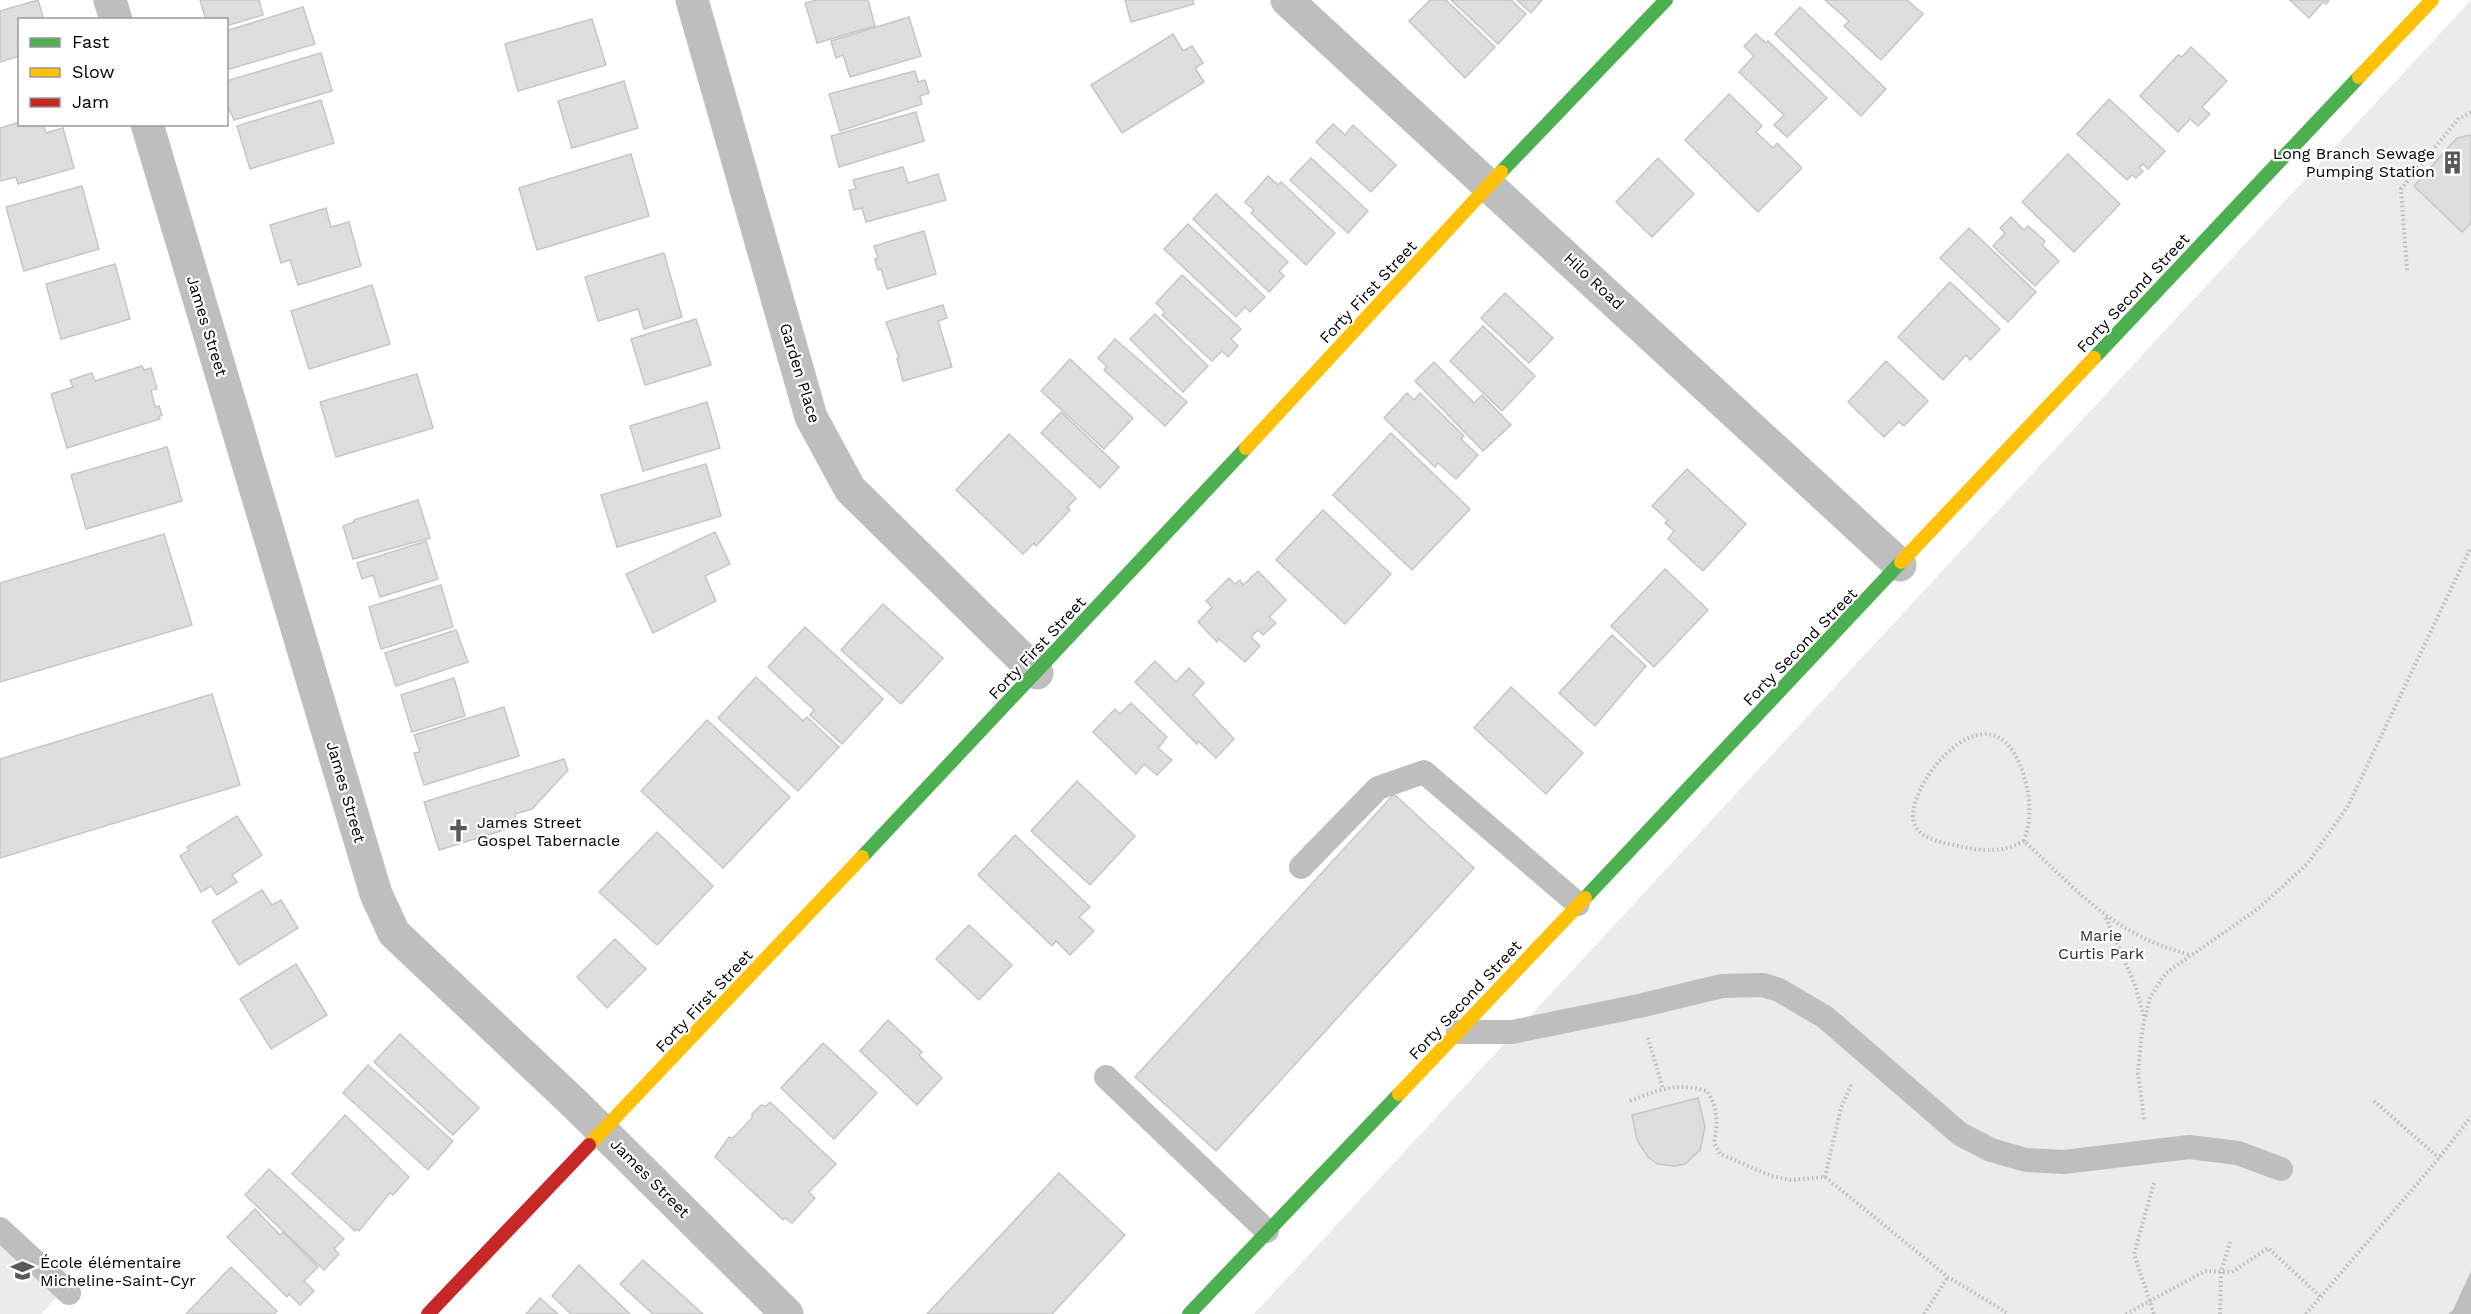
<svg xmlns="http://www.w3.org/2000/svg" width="2471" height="1314" viewBox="0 0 2471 1314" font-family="'Work Sans',sans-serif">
  <rect width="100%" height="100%" fill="#fff"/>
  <!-- green -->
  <g fill="#ebebeb">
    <polygon points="2471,0 2471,1314 1254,1314"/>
    <polygon points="0,1238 58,1295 42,1314 0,1314"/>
  </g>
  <!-- water -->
  <polygon fill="#bdbdbd" points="2471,1271 2471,1314 2448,1314 2453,1310"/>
  <!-- building -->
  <g fill="#dedede" stroke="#c6c6c6" stroke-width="1.5">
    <polygon points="38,0 44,20 20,20 20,56 0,62 0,11"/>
    <polygon points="200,0 259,0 263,15 226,26 226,20 206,20"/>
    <polygon points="817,0 868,0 875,26 817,43 805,3"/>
    <polygon points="1125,0 1193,0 1194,4 1131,22"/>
    <polygon points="1430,0 1446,0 1495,47 1465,78 1409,21"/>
    <polygon points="1451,0 1511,0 1526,14 1498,44"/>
    <polygon points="1517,0 1542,0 1531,13"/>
    <polygon points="1825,0 1907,0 1923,14 1881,60 1844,26 1849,21"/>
    <polygon points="2290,0 2329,0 2326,4 2323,2 2309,18"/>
    <polygon points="303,7 315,44 226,70 226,31"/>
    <polygon points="1800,7 1886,89 1861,116 1775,34"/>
    <polygon points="909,17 921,56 850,77 843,55 836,58 831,41"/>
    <polygon points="592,19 606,65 518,91 505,44"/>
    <polygon points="1173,34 1183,51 1192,46 1203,63 1195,68 1204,82 1122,133 1091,85"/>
    <polygon points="1756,34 1766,43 1768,41 1827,98 1787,137 1774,125 1784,115 1739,72 1754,56 1744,46"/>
    <polygon points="2191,47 2227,81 2202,107 2210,114 2198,126 2190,119 2178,132 2140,96 2178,55 2182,57"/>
    <polygon points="321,53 332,91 234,120 226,102 226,81"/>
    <polygon points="915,71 918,82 925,80 929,93 920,96 922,104 840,131 829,94"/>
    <polygon points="624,81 638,128 572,148 558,101"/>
    <polygon points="1729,94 1762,126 1756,132 1773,148 1777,143 1802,168 1758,212 1685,140"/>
    <polygon points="2109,99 2165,151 2148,169 2143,164 2139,168 2143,171 2136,178 2132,175 2127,180 2077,134"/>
    <polygon points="321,100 334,143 250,169 237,126"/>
    <polygon points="916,112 924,141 839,167 831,136"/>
    <polygon points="20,122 43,124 46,133 63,128 74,168 18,184 16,177 0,181 0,128"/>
    <polygon points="1333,124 1345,135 1353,125 1396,165 1371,192 1316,142"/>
    <polygon points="2471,135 2471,223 2462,232 2414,186 2457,138"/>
    <polygon points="631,154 649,216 537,250 519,188"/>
    <polygon points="2068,154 2120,204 2074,252 2022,202"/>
    <polygon points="1311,158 1368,211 1348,233 1290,180"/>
    <polygon points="1658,158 1694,194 1652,237 1616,202"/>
    <polygon points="903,167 908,183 938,174 946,200 866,222 862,208 854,210 849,190 856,189 853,180"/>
    <polygon points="1268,176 1278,185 1281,182 1335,233 1306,265 1251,213 1254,210 1245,202"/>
    <polygon points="82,186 99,249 24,271 6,207"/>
    <polygon points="1216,194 1288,262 1279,271 1284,276 1269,292 1193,219"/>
    <polygon points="326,208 331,227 349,222 361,266 298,285 290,260 281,263 270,225"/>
    <polygon points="2011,217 2024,230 2028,226 2045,241 2042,245 2059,261 2035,286 1993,246 2005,233 2000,228"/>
    <polygon points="1188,224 1265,297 1250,312 1245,307 1236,317 1164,249"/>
    <polygon points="1969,228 2036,292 2008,322 1940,258"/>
    <polygon points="924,231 936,274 887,289 881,269 878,270 875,259 878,258 874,246"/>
    <polygon points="664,253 682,317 644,329 638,309 598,321 585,277"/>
    <polygon points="115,264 130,319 61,339 46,284"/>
    <polygon points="1182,275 1241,329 1231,339 1238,346 1228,357 1222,351 1212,361 1162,315 1165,312 1156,303"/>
    <polygon points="1950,282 2000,329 1970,360 1966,355 1943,380 1898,337"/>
    <polygon points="372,285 390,344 309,369 291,311"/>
    <polygon points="1505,293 1553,338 1529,363 1481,318"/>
    <polygon points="943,305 947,318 938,321 952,367 903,381 897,359 899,358 886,322"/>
    <polygon points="1155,314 1208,366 1183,392 1130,339"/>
    <polygon points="696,319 711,365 645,385 631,339"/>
    <polygon points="1483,326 1535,376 1502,411 1450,361"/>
    <polygon points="1115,339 1187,402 1165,426 1104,370 1107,367 1098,358"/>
    <polygon points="1070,359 1133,418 1104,449 1041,391"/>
    <polygon points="1886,361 1928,401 1904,426 1899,422 1884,437 1848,402"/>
    <polygon points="1434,362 1474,403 1482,395 1511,425 1483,451 1415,381"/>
    <polygon points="142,366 144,370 151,368 157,389 151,390 155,407 159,406 162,415 158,417 160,419 67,448 51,394 73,387 70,380 92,373 95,381"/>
    <polygon points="417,374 433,428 336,457 320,402"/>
    <polygon points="1407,393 1414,400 1420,393 1464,436 1461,439 1478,455 1456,479 1438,463 1435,467 1384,418"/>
    <polygon points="707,402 720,448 643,471 630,426"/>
    <polygon points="1061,412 1119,467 1100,488 1041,433"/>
    <polygon points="1391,433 1470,509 1412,570 1333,495"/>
    <polygon points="1009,434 1076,498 1067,508 1070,510 1036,546 1034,543 1023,554 956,490"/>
    <polygon points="167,447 182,501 86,529 71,475"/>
    <polygon points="706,464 721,516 617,547 601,495"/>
    <polygon points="1687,469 1746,524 1703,571 1668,539 1674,531 1665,523 1668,520 1652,506"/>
    <polygon points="418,500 430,538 353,559 343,526 354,522 354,520"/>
    <polygon points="1323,510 1391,574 1345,624 1276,560"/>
    <polygon points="715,532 730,564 705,576 716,601 653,633 626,574"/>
    <polygon points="164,534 192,625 0,682 0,583"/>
    <polygon points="426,541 438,579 380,597 373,575 362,579 357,563"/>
    <polygon points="1665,569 1708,610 1654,667 1611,626"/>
    <polygon points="1258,571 1286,600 1269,617 1276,623 1263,635 1258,630 1251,637 1260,646 1245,662 1219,639 1217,642 1198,622 1212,607 1206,601 1229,578 1235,584 1240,580 1243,585"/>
    <polygon points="441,585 453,627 381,649 369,607"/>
    <polygon points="883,604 943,658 901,704 841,650"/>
    <polygon points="805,627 883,699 842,744 810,715 814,710 768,667"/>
    <polygon points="456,630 468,662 396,686 385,653"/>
    <polygon points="1612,635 1646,666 1595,726 1559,693"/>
    <polygon points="1155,661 1176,682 1189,668 1204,683 1193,695 1234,739 1216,758 1198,741 1197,744 1135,682"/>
    <polygon points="756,677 803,721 807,717 839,747 798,791 718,718"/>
    <polygon points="454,678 465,716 412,732 401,695"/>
    <polygon points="1511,687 1583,753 1546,794 1474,728"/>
    <polygon points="212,694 240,785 0,858 0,759"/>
    <polygon points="1131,703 1167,737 1158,748 1172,760 1157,775 1144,764 1136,774 1093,732 1115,709 1120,714"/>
    <polygon points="504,707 519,756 424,785 414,753 420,752 414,735"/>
    <polygon points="707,720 790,797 723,868 641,791"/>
    <polygon points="564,759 568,770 532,809 515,814 517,826 439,850 424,802"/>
    <polygon points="1077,781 1135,836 1090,885 1031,831"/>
    <polygon points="1394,794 1474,868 1216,1151 1135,1077"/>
    <polygon points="237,816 262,855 232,875 237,882 217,895 211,886 201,892 180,856 189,850 187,847"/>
    <polygon points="657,832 713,886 657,945 599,892"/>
    <polygon points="1015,835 1090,907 1079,917 1094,931 1070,955 1056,941 1052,946 978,875"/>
    <polygon points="262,890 272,905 281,900 298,928 239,965 212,921"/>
    <polygon points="969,925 1012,965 979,1000 936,959"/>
    <polygon points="615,939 646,969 607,1008 577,977"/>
    <polygon points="296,964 327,1015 271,1049 240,999"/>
    <polygon points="888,1020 922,1052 919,1055 942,1078 917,1105 860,1051"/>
    <polygon points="400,1034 479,1108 453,1135 374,1062"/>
    <polygon points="823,1043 877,1093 834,1139 781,1088"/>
    <polygon points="368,1065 453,1141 428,1170 343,1093"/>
    <polygon points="1698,1098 1705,1127 1700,1150 1685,1164 1675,1166 1658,1164 1648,1157 1637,1140 1632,1115"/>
    <polygon points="770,1102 836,1164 809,1192 815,1198 792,1223 785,1218 783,1220 715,1157 729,1137 733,1138 752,1118 752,1114 761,1105 766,1106"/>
    <polygon points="345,1115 409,1177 393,1195 390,1193 359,1231 357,1229 355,1231 292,1174"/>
    <polygon points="269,1169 344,1239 334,1249 339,1254 324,1270 245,1195"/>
    <polygon points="1059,1173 1125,1235 1052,1314 927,1314"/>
    <polygon points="255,1209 280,1235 283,1232 318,1267 304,1281 314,1291 300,1305 289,1294 287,1297 227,1237"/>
    <polygon points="643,1260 703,1314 653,1314 620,1284"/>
    <polygon points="579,1265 630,1314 571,1314 552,1296"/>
    <polygon points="231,1267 277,1311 274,1314 186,1314"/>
    <polygon points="540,1298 558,1314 526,1314"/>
  </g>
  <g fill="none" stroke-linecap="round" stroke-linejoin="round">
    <!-- path -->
    <g stroke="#b9b9b9" stroke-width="4" stroke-dasharray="1.5 3" stroke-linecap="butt">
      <polyline points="2407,270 2401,189 2458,119 2471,112"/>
      <path d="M2024,841C1999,855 1976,850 1949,844C1936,841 1921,838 1915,825C1899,794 1986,680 2020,765C2030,790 2033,816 2024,841C2080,893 2113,935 2191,955"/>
      <polyline points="2106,918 2135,985 2144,1017"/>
      <polyline points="1648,1038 1663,1089"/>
      <path d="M1630,1101C1659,1090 1675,1082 1707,1091C1718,1108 1718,1124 1714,1143L1720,1154L1772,1176L1790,1180L1825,1177L1948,1277L2009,1314"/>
      <polyline points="2374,1101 2439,1158"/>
      <polyline points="2144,1119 2138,1073 2142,1031 2150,997 2166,973 2259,908 2308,863 2348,806 2471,547"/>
      <polyline points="1825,1177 1841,1108 1852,1083"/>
      <polyline points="2154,1183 2134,1254 2154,1314"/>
      <polyline points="1924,1314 1948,1277"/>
      <polyline points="2126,1314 2205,1271 2232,1272 2268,1248 2321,1297"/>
      <polyline points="2220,1314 2221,1272 2230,1242"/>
      <polyline points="2306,1314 2439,1158 2471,1117"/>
    </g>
    <!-- lane -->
    <g stroke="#bebebe" stroke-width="24">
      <polyline points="1301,867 1378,788 1424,772 1578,904"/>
      <polyline points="1458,1032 1512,1032 1639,1006 1722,986 1763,985 1779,990 1825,1017 1960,1134 1991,1150 2026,1160 2064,1162 2189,1147 2238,1153 2281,1169"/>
      <polyline points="1106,1077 1267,1231"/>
      <polyline points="0,1229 69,1293"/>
    </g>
    <!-- street -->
    <g stroke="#bebebe" stroke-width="33">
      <polyline points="110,0 116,20"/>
      <polyline points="692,0 811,417 850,489 1037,673"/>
      <polyline points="1287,0 1900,565"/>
      <polyline points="147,124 376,894 394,933 575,1104 787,1314"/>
    </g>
    <!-- fast -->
    <g stroke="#4caf50" stroke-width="14">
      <polyline points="1501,172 1666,0"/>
      <polyline points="2094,358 2359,77"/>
      <polyline points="862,857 1246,448"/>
      <polyline points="1585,898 1901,562"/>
      <polyline points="1189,1314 1399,1094"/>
    </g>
    <!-- slow -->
    <g stroke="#ffc107" stroke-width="14">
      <polyline points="2359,77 2432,0"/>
      <polyline points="1246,448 1501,172"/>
      <polyline points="1901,562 2094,358"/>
      <polyline points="1399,1094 1585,898"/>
      <polyline points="589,1145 862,857"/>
    </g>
    <!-- jam -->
    <polyline stroke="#c62828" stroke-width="14" points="428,1314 589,1145"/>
  </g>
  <!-- icons -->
  <defs>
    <symbol id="building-bare" viewBox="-9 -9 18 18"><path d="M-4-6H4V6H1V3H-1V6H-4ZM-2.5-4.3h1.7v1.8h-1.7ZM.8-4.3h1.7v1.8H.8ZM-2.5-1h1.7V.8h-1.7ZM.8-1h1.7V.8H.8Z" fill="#595959" stroke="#fff" stroke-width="2.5" paint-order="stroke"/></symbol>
    <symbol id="church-bare" viewBox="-9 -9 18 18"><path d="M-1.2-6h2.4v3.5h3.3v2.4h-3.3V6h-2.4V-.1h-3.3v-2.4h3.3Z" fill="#595959" stroke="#fff" stroke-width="2.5" paint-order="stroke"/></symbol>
    <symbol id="school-bare" viewBox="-9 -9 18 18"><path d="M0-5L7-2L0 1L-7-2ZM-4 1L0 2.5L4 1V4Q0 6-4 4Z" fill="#595959" stroke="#fff" stroke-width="2.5" paint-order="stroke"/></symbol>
  </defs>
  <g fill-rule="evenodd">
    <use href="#building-bare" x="2436" y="146" width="33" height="33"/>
    <use href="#church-bare" x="442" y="814" width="33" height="33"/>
    <use href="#school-bare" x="6" y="1254" width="33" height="33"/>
  </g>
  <g text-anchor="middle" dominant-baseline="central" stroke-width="4.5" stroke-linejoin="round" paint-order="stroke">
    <!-- poi labels -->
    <g font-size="16" fill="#000" stroke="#fff" text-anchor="start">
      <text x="2435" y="153" text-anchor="end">Long Branch Sewage<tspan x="2435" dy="18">Pumping Station</tspan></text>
      <text x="477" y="822">James Street<tspan x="477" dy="18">Gospel Tabernacle</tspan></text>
      <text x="40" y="1262">École élémentaire<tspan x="40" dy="18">Micheline-Saint-Cyr</tspan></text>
    </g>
    <!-- street labels -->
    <g font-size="16" fill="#000" stroke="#fff">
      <text transform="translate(1594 281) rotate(43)">Hilo Road</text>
      <text transform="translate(1368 292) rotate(-47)">Forty First Street</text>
      <text transform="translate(2133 293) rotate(-47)">Forty Second Street</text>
      <text transform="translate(207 326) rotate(73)">James Street</text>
      <text transform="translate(800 373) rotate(73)">Garden Place</text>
      <text transform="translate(1800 647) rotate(-46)">Forty Second Street</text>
      <text transform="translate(1037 648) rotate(-47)">Forty First Street</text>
      <text transform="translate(346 792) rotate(74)">James Street</text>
      <text transform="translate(1465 1000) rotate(-47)">Forty Second Street</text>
      <text transform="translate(704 1001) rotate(-47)">Forty First Street</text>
      <text transform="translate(650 1178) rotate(45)">James Street</text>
    </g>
    <!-- park labels -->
    <g font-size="16" fill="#313131" stroke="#fff">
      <text x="2101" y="935">Marie<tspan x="2101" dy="18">Curtis Park</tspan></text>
    </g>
  </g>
  <!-- legend -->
  <rect x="18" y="18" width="210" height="108" fill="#ffffff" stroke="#999999" stroke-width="1.5"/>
  <rect x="30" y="38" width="30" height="9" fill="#4caf50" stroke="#999999" stroke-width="1.5"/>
  <text x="72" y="48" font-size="18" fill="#000000">Fast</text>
  <rect x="30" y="68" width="30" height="9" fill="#ffc107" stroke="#999999" stroke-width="1.5"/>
  <text x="72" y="78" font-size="18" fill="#000000">Slow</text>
  <rect x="30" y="98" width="30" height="9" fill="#c62828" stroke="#999999" stroke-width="1.5"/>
  <text x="72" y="108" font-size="18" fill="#000000">Jam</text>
</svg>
